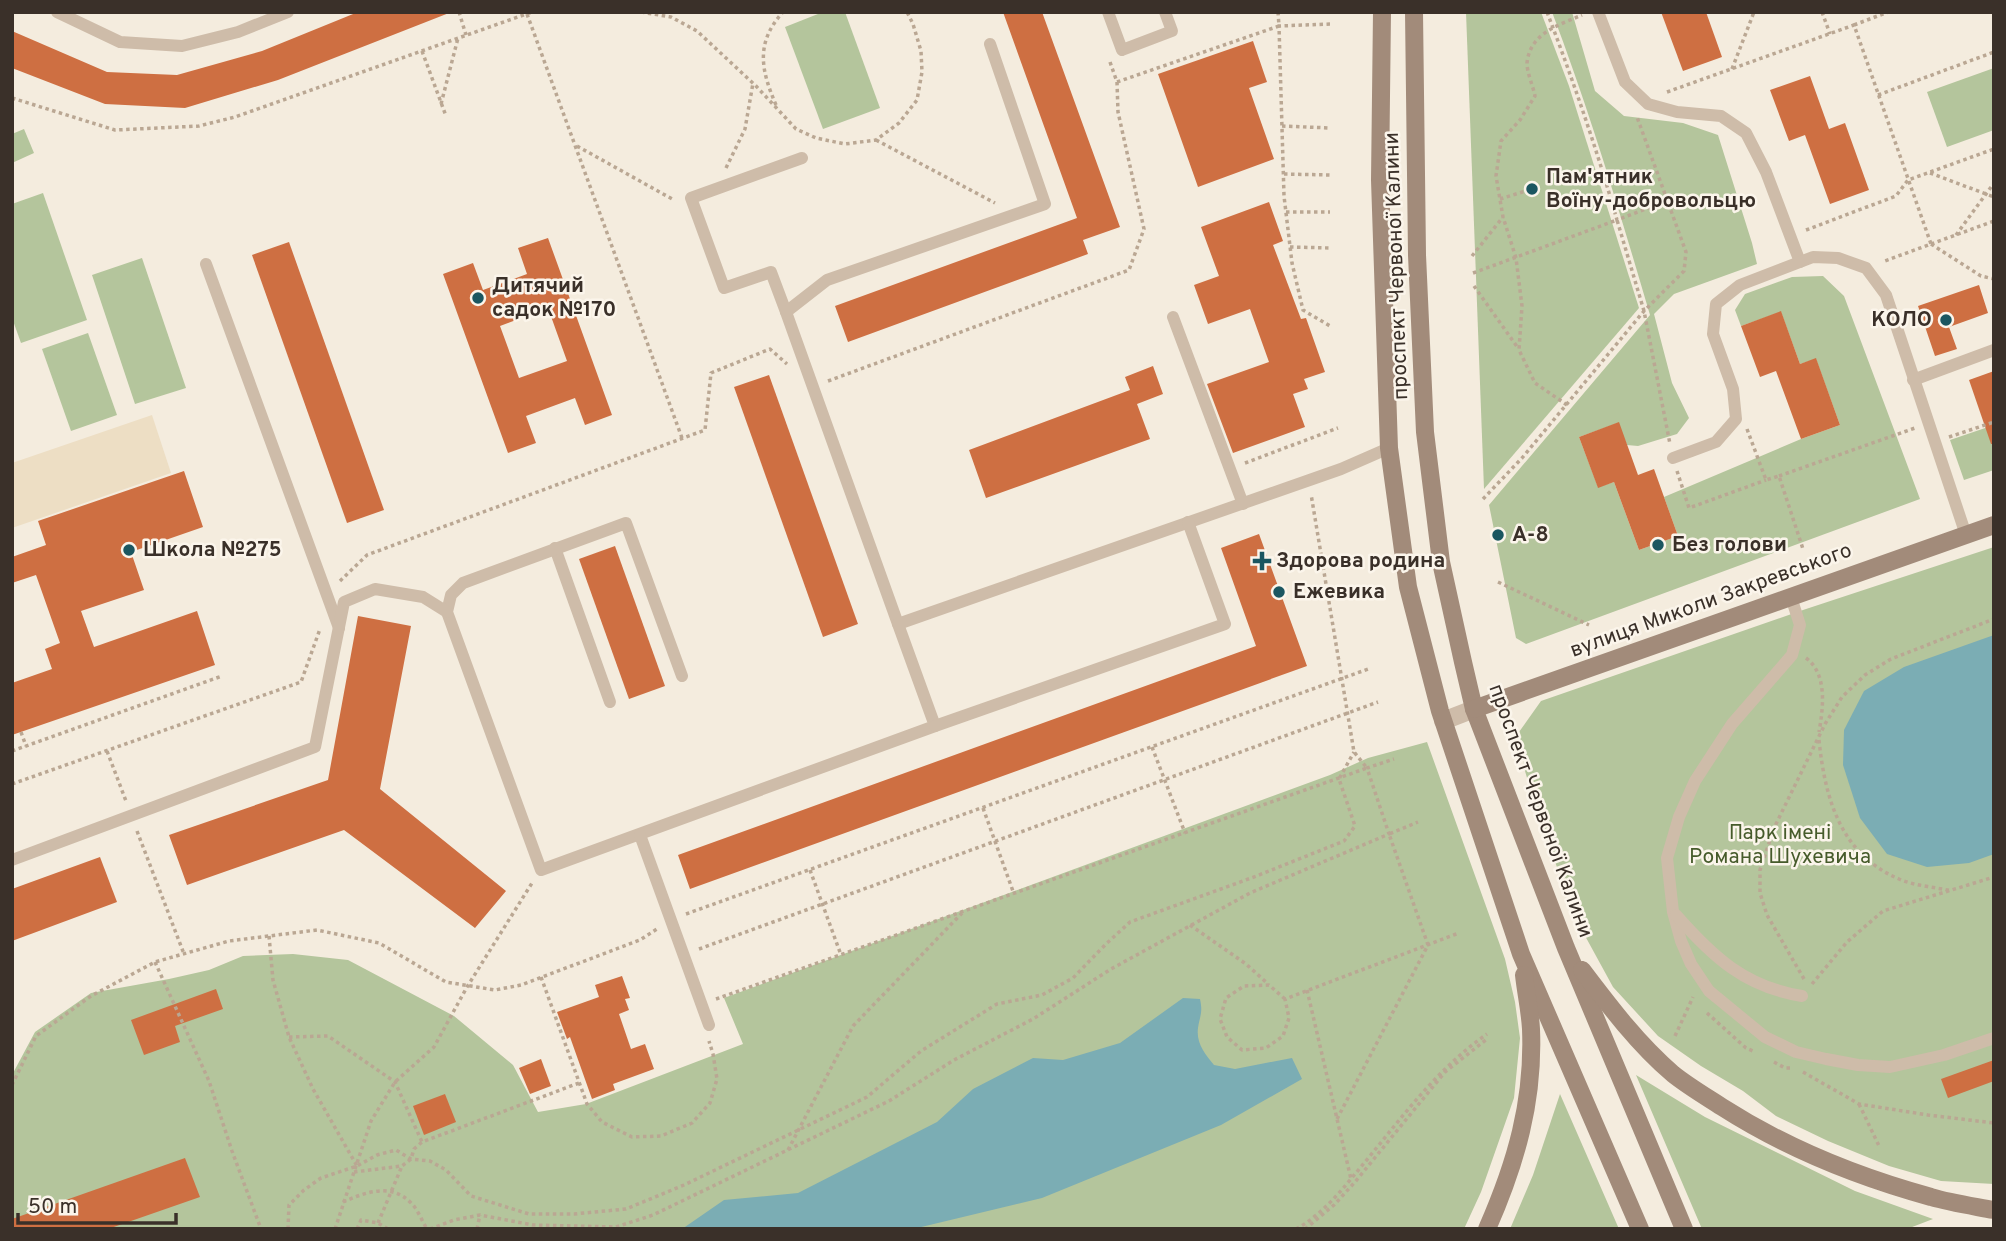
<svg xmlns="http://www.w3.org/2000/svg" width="2006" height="1241" viewBox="0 0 2006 1241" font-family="Overpass,sans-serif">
  <rect width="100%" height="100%" fill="#f4ecde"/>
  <!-- green -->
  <g fill="#b4c59c">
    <polygon points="823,12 845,12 880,108 823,129 785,27"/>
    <polygon points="1466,12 1541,12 1569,86 1639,308 1484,489"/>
    <path d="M1552,12H1572L1595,91L1624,116L1683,123L1718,135L1752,243L1757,264L1674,294L1654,314L1672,383L1689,418L1677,434L1638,446L1627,445L1618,423L1579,437L1598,487L1614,482L1639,550L1678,536L1664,497L1801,439L1840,425L1816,359L1800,364L1781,312L1741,326L1735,310L1745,294L1792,277L1823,276L1844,296L1920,499L1526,644L1516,638L1489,505L1650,315C1620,213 1590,112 1552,12Z"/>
    <polygon points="1994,68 1994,130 1947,147 1927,92"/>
    <polygon points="24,129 34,153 12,163 12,134"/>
    <polygon points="43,193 87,320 21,343 12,318 12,204"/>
    <polygon points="142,258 186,388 135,404 92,275"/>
    <polygon points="88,333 117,415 71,431 42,349"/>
    <polygon points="1994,425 1994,470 1964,480 1950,440"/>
    <polygon points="1994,547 1994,1184 1941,1181 1889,1166 1828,1141 1776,1116 1743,1091 1701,1066 1658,1036 1613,987 1578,923 1540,822 1525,771 1519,732 1541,701 1803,610"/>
    <polygon points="1427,742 1505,959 1515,1002 1520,1038 1514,1098 1481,1192 1464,1229 12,1229 12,1075 35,1032 91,993 169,979 209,970 243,956 293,954 348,960 454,1016 513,1065 538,1112 586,1104 743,1044 724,998 1330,775 1368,758"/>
    <polygon points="1636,1075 1705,1117 1855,1191 1933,1219 1907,1229 1702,1229"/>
    <polygon points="1560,1094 1619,1229 1510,1229 1533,1175"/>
  </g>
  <!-- plaza -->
  <polygon fill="#eddec4" points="152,415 171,473 12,528 12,463"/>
  <!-- water -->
  <g fill="#7badb4">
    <polygon points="1994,635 1994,854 1969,863 1927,867 1887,854 1860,818 1843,765 1844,730 1864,691 1904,667"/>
    <path d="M1183,998L1200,999C1203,1013 1200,1015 1198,1028C1196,1043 1205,1054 1214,1065L1235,1069L1292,1058L1302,1079L1221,1125L1042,1198L913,1229H682L724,1200L798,1193L937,1122L973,1089L1033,1058L1063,1060L1120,1043Z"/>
  </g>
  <!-- building -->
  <g fill="#ce6f42" fill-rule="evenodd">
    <polygon points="358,12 449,13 278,80 185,108 105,104 12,68 12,31 107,72 177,75 262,51"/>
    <polygon points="1003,12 1042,12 1120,227 1083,240 1088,254 848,342 835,306 1077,218"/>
    <polygon points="1661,12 1706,12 1722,57 1683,71"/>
    <polygon points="1253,41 1267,82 1249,88 1274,159 1198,187 1158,74"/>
    <polygon points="1810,76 1829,129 1845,123 1869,190 1830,204 1805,135 1789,141 1770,90"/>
    <polygon points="1269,202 1283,241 1273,245 1301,319 1306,318 1325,372 1304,379 1308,389 1293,394 1305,427 1233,453 1207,384 1269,362 1250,309 1208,324 1194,285 1219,276 1201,227"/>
    <path d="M548,238L612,415L585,425L575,398L526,416L536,443L508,453L443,274L473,263L483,290L527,274L518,248ZM548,308L567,361L519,378L500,326Z"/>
    <polygon points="289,242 384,510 347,523 252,255"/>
    <polygon points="1979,285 1988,313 1949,327 1957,349 1935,356 1918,306"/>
    <polygon points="1781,311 1800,364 1816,358 1840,425 1801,439 1776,371 1760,377 1741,326"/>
    <polygon points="1153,366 1163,394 1137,404 1150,439 986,498 969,450 1130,390 1125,377"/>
    <polygon points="1994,371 1994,444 1991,444 1969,380"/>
    <polygon points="769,375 858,624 823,637 734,387"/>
    <polygon points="1619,422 1638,475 1654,469 1678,536 1639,550 1614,482 1598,488 1579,437"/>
    <polygon points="184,471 203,527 131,552 144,590 81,611 94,647 197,611 215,665 12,735 12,683 52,669 45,649 60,643 36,575 12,583 12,557 46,545 38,521"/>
    <polygon points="1259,534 1307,666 690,889 678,855 1256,646 1221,548"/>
    <polygon points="615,546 665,686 629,699 579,559"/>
    <polygon points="358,616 411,626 380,789 506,891 475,928 344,830 187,885 169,835 328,780"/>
    <polygon points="100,857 117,902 12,941 12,889"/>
    <polygon points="622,976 630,998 625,999 629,1010 619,1014 631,1049 645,1044 654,1069 613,1084 615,1090 592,1099 570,1037 567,1039 557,1012 599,997 595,985"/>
    <polygon points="216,989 223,1009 175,1026 180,1042 144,1055 131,1020"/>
    <polygon points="541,1059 551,1086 530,1094 519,1068"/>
    <polygon points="1994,1060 1994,1081 1948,1098 1941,1079"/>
    <polygon points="445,1094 456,1122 424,1135 413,1106"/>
    <polygon points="185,1158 200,1197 108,1229 12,1229 12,1219"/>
  </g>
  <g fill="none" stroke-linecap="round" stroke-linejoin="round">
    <!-- path -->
    <g stroke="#baa793" stroke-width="3.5" stroke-dasharray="3.5 3.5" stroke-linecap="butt">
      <polyline points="459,12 466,35"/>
      <polyline points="641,12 671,17 697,31 756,86 796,129 816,138 845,144 876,140 899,123 917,100 922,72 921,51 913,24 907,12"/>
      <path d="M1547,12C1573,80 1597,150 1617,220L1666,201"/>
      <polyline points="1822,12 1830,34"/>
      <polyline points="527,14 682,438"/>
      <polyline points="1330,24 1279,26 1284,196 1292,263 1303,310 1330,326"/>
      <polyline points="1854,25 1888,12"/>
      <polyline points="422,51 446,116"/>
      <polyline points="1732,69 1754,12"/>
      <polyline points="1117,82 1279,26 1278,12"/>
      <polyline points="1667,92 1854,25 1931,244 1882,262"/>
      <polyline points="1878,95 1994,52"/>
      <polyline points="12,98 115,130 199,126 235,117 532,12"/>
      <polyline points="441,104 458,38"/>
      <path d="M776,105C761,70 755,43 783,12"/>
      <polyline points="1282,126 1330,128"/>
      <polyline points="876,140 995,203"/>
      <polyline points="577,146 674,200"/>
      <polyline points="726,168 745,129 753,83"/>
      <polyline points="1930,173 1994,197"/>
      <polyline points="1284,174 1330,175"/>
      <polyline points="1500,199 1532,189"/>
      <polyline points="1286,212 1330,212"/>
      <polyline points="1806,230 1896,196 1908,180 1994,149"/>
      <polyline points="1956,235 1994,183"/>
      <polyline points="1931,244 1981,276 1994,279"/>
      <polyline points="1931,244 1994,221"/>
      <polyline points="1290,247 1330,248"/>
      <polyline points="1472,256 1503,217"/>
      <polyline points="1473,273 1617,220 1644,311 1670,444"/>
      <polyline points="1474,286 1518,348"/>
      <polyline points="828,381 1129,270 1144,229 1118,112 1117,82 1110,62"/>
      <path d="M1567,405L1535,383L1519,350L1522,306L1516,258L1503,217L1496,176L1501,141L1520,120L1535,96C1533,86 1527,73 1527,63C1530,33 1559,25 1582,15"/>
      <polyline points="1747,429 1766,480 1779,476 1803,549"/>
      <polyline points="1949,437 1994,422"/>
      <polyline points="1245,463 1338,428"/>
      <polyline points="1677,471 1689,508 1766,480"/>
      <polyline points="1779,476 1915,428"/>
      <polyline points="1483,499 1522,458 1644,311 1684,271 1686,252 1637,117"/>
      <polyline points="340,581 367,555 705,430 711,373 770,349 787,364"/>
      <polyline points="1498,582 1589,625"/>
      <path d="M1806,658C1828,674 1823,709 1819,732"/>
      <polyline points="21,732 26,746"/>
      <path d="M1819,740C1825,798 1840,854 1899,879C1915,886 1935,887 1952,891"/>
      <polyline points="1152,747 1185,833"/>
      <polyline points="12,751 222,676"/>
      <polyline points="107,751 126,801"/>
      <polyline points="12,784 301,682 320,629"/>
      <polyline points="983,808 1014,894"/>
      <polyline points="137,831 184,954"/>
      <polyline points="810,870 841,955"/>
      <polyline points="686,914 1371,668"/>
      <polyline points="1190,925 1246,964 1267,983"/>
      <polyline points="269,936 273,980 289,1037 313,1089 357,1166"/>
      <polyline points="699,949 1378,702"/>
      <polyline points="155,962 209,1081 232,1151 261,1229"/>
      <polyline points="541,977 587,1104 602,1122 632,1137 661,1136 692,1123 710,1103 717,1079 713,1054 709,1041"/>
      <polyline points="1804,979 1767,915 1760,893 1760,870 1774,828 1825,724 1842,697 1865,675 1891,659 1994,619"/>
      <polyline points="1812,984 1847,942 1883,911 1994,877"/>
      <polyline points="1307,990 1351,1179"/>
      <polyline points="716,999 1367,768 1354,752 1311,494"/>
      <polyline points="1285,999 1269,985 1244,986 1226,998 1220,1019 1227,1037 1242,1050 1266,1048 1283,1036 1289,1018 1285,999 1459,933"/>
      <polyline points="1707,1013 1746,1048 1755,1052"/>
      <polyline points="1675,1036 1693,997"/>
      <polyline points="289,1037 328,1036 395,1082 422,1142"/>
      <polyline points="1774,1062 1785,1068 1790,1068"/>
      <polyline points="1803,1072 1859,1104 1928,1115 1994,1123"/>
      <polyline points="12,1085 36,1036 91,996 155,962 229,941 317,930 379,943 446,982 495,990 521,985 640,940 657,929"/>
      <polyline points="1859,1104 1880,1148"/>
      <polyline points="1337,1119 1428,945 1389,834 1418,822"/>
      <polyline points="788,1150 853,1026 962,913"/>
      <polyline points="354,1172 402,1166 411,1159 414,1149 422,1142 579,1083"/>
      <path d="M343,1202C366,1192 392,1182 412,1204C418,1210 422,1221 427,1229"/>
      <polyline points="378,1223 402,1166"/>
      <polyline points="244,1229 244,1228"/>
      <polyline points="288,1229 289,1205 304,1190 321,1178 357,1166 377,1155 396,1150 411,1159 430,1161 446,1170 471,1196 529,1214 574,1214 626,1209 684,1185 867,1097 921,1051 997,1004 1042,995 1073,978 1106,944 1130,922 1254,877 1344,841 1355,826 1339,779 1354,752"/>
      <polyline points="335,1229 371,1121 395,1082 434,1047 467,987 532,883"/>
      <polyline points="357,1229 361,1220 378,1223 388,1229"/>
      <polyline points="430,1229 454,1220 480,1215 533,1225 616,1227 653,1215 889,1101 954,1060 1033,1019 1111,969 1250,893 1389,834 1367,768 1394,759"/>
      <polyline points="477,1229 480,1215"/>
      <path d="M1296,1229C1324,1214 1345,1186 1365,1162C1403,1116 1438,1068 1487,1034"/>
      <polyline points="1305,1229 1334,1205 1355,1182 1445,1072 1487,1039"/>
    </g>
    <!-- lane -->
    <g stroke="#cebca9" stroke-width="12">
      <polyline points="57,12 120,42 182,46 238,32 288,12"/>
      <polyline points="1108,12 1122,50 1172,31 1165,12"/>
      <polyline points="1598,12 1625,82 1648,104 1677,112 1721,116 1746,133 1766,172 1800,262"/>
      <polyline points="206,264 339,628"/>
      <polyline points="786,312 771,272 724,288 691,198 802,158"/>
      <polyline points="1173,317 1243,504"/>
      <polyline points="1913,380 1994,350"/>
      <polyline points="1673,458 1716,442 1736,419 1733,389 1713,334 1716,304 1740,285 1813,257 1838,258 1866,268 1886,295 1966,535"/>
      <polyline points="555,548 610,702"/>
      <polyline points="1791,597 1800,625 1792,655 1732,724 1695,781 1679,817 1667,858 1673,912 1681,941 1691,964 1709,991 1765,1037 1796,1052 1826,1059 1858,1065 1890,1067 1944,1055 1994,1038"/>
      <polyline points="898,624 786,312 827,280 1045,204 990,44"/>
      <polyline points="682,676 626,523 463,583 451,595 447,612 541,870 935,726 898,624 1341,469 1389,448"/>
      <polyline points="935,726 1225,624 1188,522"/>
      <polyline points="640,835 709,1025"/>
      <polyline points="12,860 315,747 344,602 375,589 423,597 447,612"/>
      <path d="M1676,915C1713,957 1745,987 1802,996"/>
    </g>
    <!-- street -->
    <polyline stroke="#cebca9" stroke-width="18" points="1443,721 1474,709"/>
    <!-- secondary -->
    <g stroke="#a28b7a" stroke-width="18">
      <polyline points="1382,12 1380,180 1389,448 1408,587 1440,711 1521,954 1640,1229"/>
      <polyline points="1414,12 1417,255 1425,432 1441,562 1463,662 1474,709 1566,948 1684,1229"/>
      <polyline points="1474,709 1994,525"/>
      <path d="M1582,970C1610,1007 1638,1044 1673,1074C1688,1086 1705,1096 1722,1107C1786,1148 1858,1177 1931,1197C1951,1203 1973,1206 1994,1210"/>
      <path d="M1487,1229C1516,1163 1534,1101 1531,1029C1530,1011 1526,993 1524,975"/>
    </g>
  </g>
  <!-- markers -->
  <g fill="#1b5660" stroke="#fbf5eb" stroke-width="2.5">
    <circle cx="1532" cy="189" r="7"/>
    <circle cx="478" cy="298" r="7"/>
    <circle cx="1946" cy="320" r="7"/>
    <circle cx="1498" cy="535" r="7"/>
    <circle cx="1658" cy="545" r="7"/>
    <circle cx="129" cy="550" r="7"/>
    <path d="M1258.5 550.5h7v7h7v7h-7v7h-7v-7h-7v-7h7z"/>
    <circle cx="1279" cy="592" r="7"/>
  </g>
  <g text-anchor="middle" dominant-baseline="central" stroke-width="5" stroke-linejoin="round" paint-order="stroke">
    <!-- poi labels -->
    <g font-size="21" font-weight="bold" fill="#3a3029" stroke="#fbf5eb" text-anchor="start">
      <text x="1546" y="177">Пам'ятник<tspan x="1546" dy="24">Воїну-добровольцю</tspan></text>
      <text x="492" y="286">Дитячий<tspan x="492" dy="24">садок №170</tspan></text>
      <text x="1932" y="320" text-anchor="end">КОЛО</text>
      <text x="1512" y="535">А-8</text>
      <text x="1672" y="545">Без голови</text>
      <text x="143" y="550">Школа №275</text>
      <text x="1276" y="561">Здорова родина</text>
      <text x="1293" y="592">Ежевика</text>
    </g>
    <!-- street labels -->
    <g font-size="21" fill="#3a3029" stroke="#fbf5eb">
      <text transform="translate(1397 266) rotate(-92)">проспект Червоної Калини</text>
      <text transform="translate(1711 601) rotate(-20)">вулиця Миколи Закревського</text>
      <text transform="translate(1540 811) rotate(70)">проспект Червоної Калини</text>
    </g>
    <!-- park labels -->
    <g font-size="21" fill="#465b2b" stroke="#fbf5eb">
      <text x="1780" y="833">Парк імені<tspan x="1780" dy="24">Романа Шухевича</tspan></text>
    </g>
  </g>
  <!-- border -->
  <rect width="2006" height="1241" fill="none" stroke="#3a3029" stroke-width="28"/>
  <!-- scale -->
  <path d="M18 1213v10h158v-10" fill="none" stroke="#3a3029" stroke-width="3.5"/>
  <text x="28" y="1213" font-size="21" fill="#3a3029" stroke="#fbf5eb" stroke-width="5" paint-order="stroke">50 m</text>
</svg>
